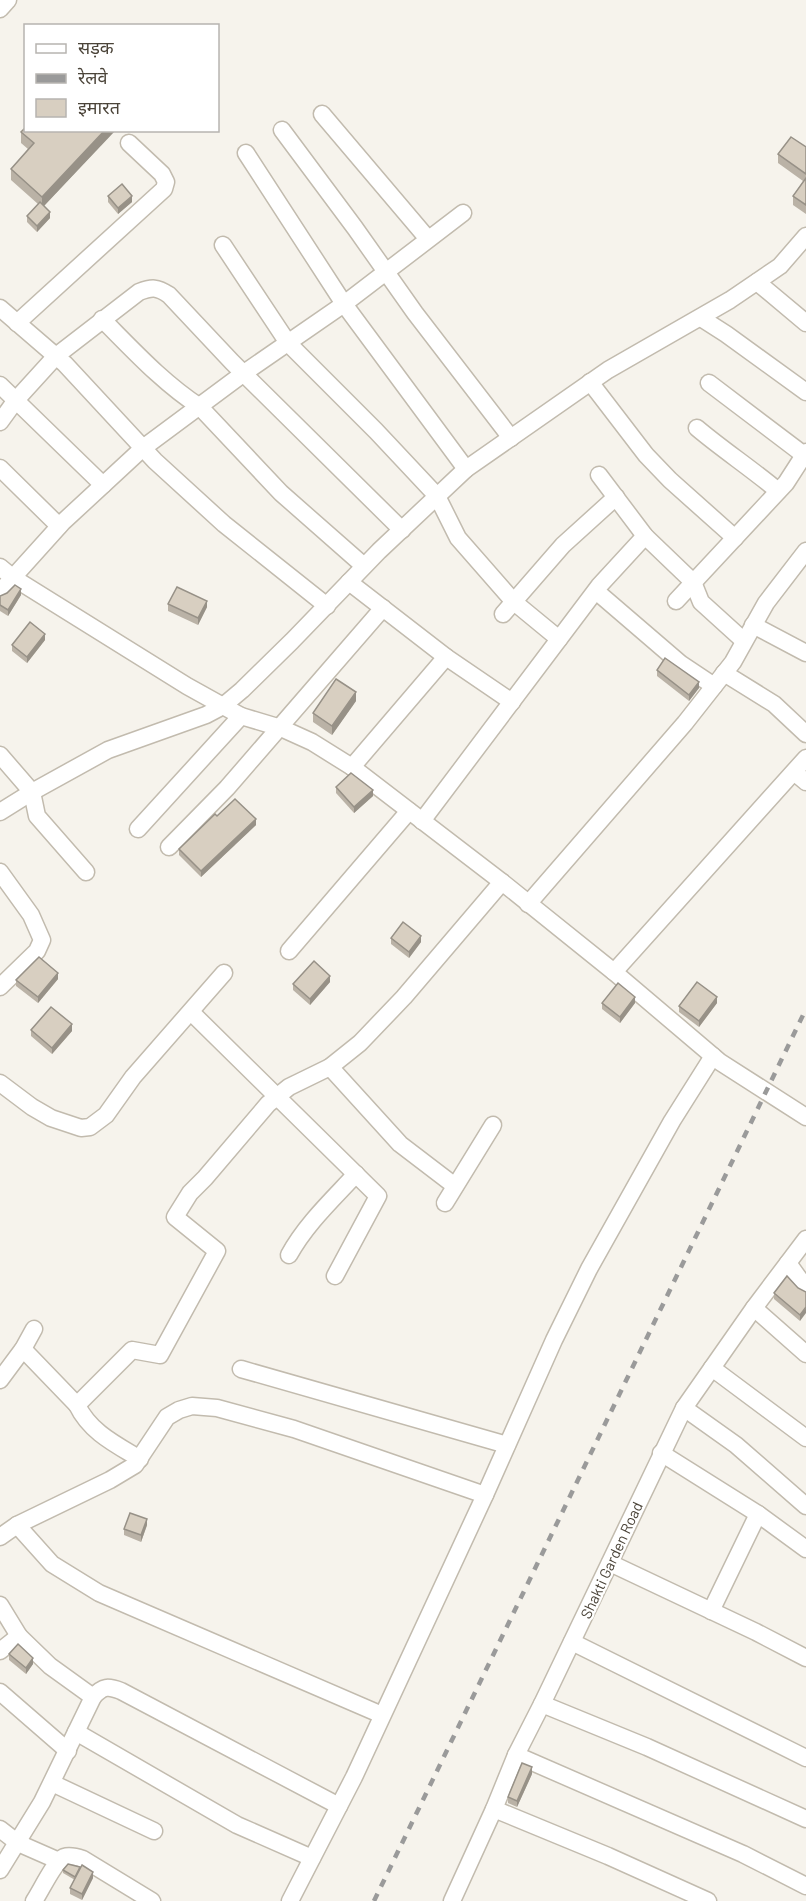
<svg xmlns="http://www.w3.org/2000/svg" width="806" height="1901" viewBox="0 0 806 1901" font-family="Barlow,'Noto Sans Devanagari',sans-serif">
  <rect width="100%" height="100%" fill="#f6f3ec"/>
  <g fill="none" stroke-linecap="round" stroke-linejoin="round">
    <defs>
      <g id="minor">
        <polyline points="0,9 8,0"/>
        <polyline points="322,114 428,239"/>
        <polyline points="282,130 355,228 415,313 511,438"/>
        <polyline points="246,153 344,304 466,469"/>
        <polyline points="223,245 288,343 376,431 437,496 458,538 514,602 559,639"/>
        <polyline points="757,282 806,323"/>
        <polyline points="0,308 65,364 155,461 224,524 327,606"/>
        <polyline points="701,318 726,334 806,392"/>
        <path d="M102,319C133,350 163,383 200,407L281,493L364,566"/>
        <polyline points="17,323 164,189 166,182 162,174 129,143"/>
        <polyline points="590,382 646,455 670,480 735,538"/>
        <polyline points="709,383 804,455"/>
        <polyline points="0,385 103,485"/>
        <path d="M0,422L16,400L56,356L139,292C152,287 157,287 169,295L232,362L402,530"/>
        <path d="M697,428C723,450 752,469 778,491"/>
        <polyline points="0,468 59,526"/>
        <polyline points="599,475 645,536 693,582 701,602 744,641"/>
        <polyline points="0,567 12,577 187,686 241,716 281,728 312,742 352,767 502,882 614,972 720,1062 806,1117"/>
        <polyline points="349,582 446,657 512,702"/>
        <polyline points="596,591 681,664 714,686"/>
        <polyline points="0,592 63,522 143,448 244,373 344,304 463,213"/>
        <polyline points="676,601 786,483 806,452"/>
        <polyline points="503,614 563,545 616,497"/>
        <polyline points="753,625 806,653"/>
        <polyline points="724,673 774,704 806,734"/>
        <polyline points="0,755 32,792 37,816 86,872"/>
        <polyline points="352,767 446,657"/>
        <polyline points="794,772 806,782"/>
        <polyline points="0,812 32,792 108,750 206,715 223,706 242,690 292,641 379,551 466,469 608,370 730,300 780,266 806,236"/>
        <polyline points="422,821 599,586 645,536"/>
        <polyline points="138,829 241,716"/>
        <polyline points="169,847 227,788 383,608"/>
        <polyline points="0,872 31,915 42,940 37,951 0,987"/>
        <polyline points="528,904 685,723 733,662 766,603 806,551"/>
        <polyline points="289,951 409,811"/>
        <polyline points="614,972 806,758"/>
        <polyline points="191,1012 378,1196 335,1276"/>
        <polyline points="330,1067 400,1144 455,1186"/>
        <polyline points="0,1083 32,1107 51,1118 81,1128 90,1127 106,1115 133,1077 224,973"/>
        <polyline points="445,1203 493,1125"/>
        <path d="M289,1255C306,1224 332,1200 356,1174"/>
        <polyline points="788,1263 806,1288"/>
        <polyline points="754,1308 806,1354"/>
        <polyline points="23,1349 77,1405 132,1350 160,1355 217,1251 175,1217 190,1193 205,1178 268,1104 289,1087 330,1067 360,1043 404,997 502,882"/>
        <polyline points="712,1368 806,1438"/>
        <polyline points="241,1369 507,1445"/>
        <polyline points="0,1380 23,1349 34,1329"/>
        <path d="M77,1405C90,1432 115,1444 140,1459"/>
        <polyline points="684,1408 736,1445 806,1506"/>
        <polyline points="661,1453 758,1514 806,1549"/>
        <polyline points="17,1525 52,1564 99,1593 382,1715"/>
        <polyline points="0,1537 17,1525 110,1480 135,1465 167,1417 179,1410 192,1406 217,1408 294,1429 485,1495"/>
        <polyline points="610,1563 756,1632 806,1658"/>
        <polyline points="0,1605 19,1636 50,1666 93,1697"/>
        <polyline points="711,1611 758,1514"/>
        <polyline points="572,1642 806,1758"/>
        <polyline points="0,1651 19,1636"/>
        <polyline points="0,1692 68,1751"/>
        <polyline points="542,1704 647,1747 806,1819"/>
        <polyline points="76,1732 237,1825 312,1858"/>
        <polyline points="516,1755 743,1854 806,1886"/>
        <polyline points="52,1783 154,1831"/>
        <polyline points="494,1809 608,1856 708,1901"/>
        <polyline points="0,1829 18,1843 59,1861"/>
        <path d="M0,1870L42,1802L93,1697C103,1686 108,1686 121,1691L339,1806"/>
        <path d="M34,1901C41,1891 54,1862 64,1857C70,1855 77,1857 83,1859L152,1901"/>
        <polyline points="290,1901 354,1777 485,1495 554,1340 589,1269 672,1121 713,1056"/>
        <polyline points="452,1901 494,1809 516,1755 542,1704 684,1408 754,1308 806,1239"/>
      </g>
    </defs>
    <!-- minor casing -->
    <use href="#minor" stroke="#c2bbae" stroke-width="19"/>
    <!-- minor -->
    <use href="#minor" stroke="#fff" stroke-width="16"/>
    <!-- rail -->
    <polyline stroke="#9a9a9a" stroke-width="4.5" stroke-dasharray="8 8" stroke-linecap="butt" points="374,1901 806,1009"/>
  </g>
  <!-- wall -->
  <g fill="#bab2a6">
    <polygon points="115,130 44,206 50,218 37,232 27,222 27,216 38,204 11,180 11,169 28,149 21,143 21,132"/>
    <polygon points="806,147 806,214 793,205 793,196 803,181 778,163 778,154"/>
    <polygon points="108,196 132,202 118,214 108,202"/>
    <polygon points="21,595 8,616 0,611 0,596"/>
    <polygon points="168,604 207,607 198,625 168,611"/>
    <polygon points="45,640 27,663 12,651 12,645"/>
    <polygon points="657,670 699,688 689,701 657,676"/>
    <polygon points="356,701 332,735 313,722 313,713"/>
    <polygon points="336,787 373,796 354,813 336,793"/>
    <polygon points="217,816 256,825 201,877 179,855 179,849"/>
    <polygon points="391,938 421,942 409,958 391,944"/>
    <polygon points="58,979 38,1003 16,986 16,980"/>
    <polygon points="330,982 310,1005 293,990 293,984"/>
    <polygon points="602,1003 635,1003 620,1023 602,1009"/>
    <polygon points="717,1003 699,1027 679,1012 679,1006"/>
    <polygon points="31,1030 72,1031 52,1054 31,1036"/>
    <polygon points="798,1288 806,1292 800,1321 774,1299 774,1293"/>
    <polygon points="147,1525 141,1542 124,1535 124,1529"/>
    <polygon points="9,1654 33,1664 26,1674 9,1660"/>
    <polygon points="532,1774 517,1807 508,1803 508,1797"/>
    <polygon points="80,1869 93,1878 82,1900 70,1894 70,1888 75,1880 63,1873 63,1870"/>
  </g>
  <!-- shaded-wall -->
  <g fill="#979187">
    <polygon points="105,130 115,131 42,208 42,197"/>
    <polygon points="132,196 132,202 118,214 118,208"/>
    <polygon points="50,212 50,218 37,232 37,226"/>
    <polygon points="21,589 21,595 8,616 8,610"/>
    <polygon points="207,601 207,607 198,625 198,618"/>
    <polygon points="45,634 45,640 27,663 27,657"/>
    <polygon points="699,682 699,688 689,701 689,695"/>
    <polygon points="356,692 356,701 332,735 332,726"/>
    <polygon points="373,790 373,796 354,813 354,807"/>
    <polygon points="256,819 256,825 201,877 201,871"/>
    <polygon points="421,936 421,942 409,958 409,952"/>
    <polygon points="58,973 58,979 38,1003 38,997"/>
    <polygon points="330,976 330,982 310,1005 310,999"/>
    <polygon points="635,997 635,1003 620,1023 620,1017"/>
    <polygon points="717,997 717,1003 699,1027 699,1021"/>
    <polygon points="72,1024 72,1031 52,1054 52,1048"/>
    <polygon points="806,1307 806,1313 800,1321 800,1315"/>
    <polygon points="147,1519 147,1525 141,1542 141,1535"/>
    <polygon points="33,1658 33,1664 26,1674 26,1668"/>
    <polygon points="532,1767 532,1774 517,1807 517,1801"/>
    <polygon points="93,1872 93,1878 82,1900 82,1894"/>
  </g>
  <!-- building -->
  <g fill="#d8cfc1" stroke="#979187" stroke-width="1.5">
    <polygon points="26,127 26,130 105,130 42,197 11,169 34,143 21,132"/>
    <polygon points="791,137 806,147 806,174 778,154"/>
    <polygon points="806,178 806,205 793,196"/>
    <polygon points="122,184 132,196 118,208 108,196"/>
    <polygon points="40,202 50,212 37,226 27,216"/>
    <polygon points="15,585 21,589 8,610 0,605 0,596 7,593"/>
    <polygon points="177,587 207,601 198,618 168,604"/>
    <polygon points="30,622 45,634 27,657 12,645"/>
    <polygon points="665,658 699,682 689,695 657,670"/>
    <polygon points="336,679 356,692 332,726 313,713"/>
    <polygon points="351,773 373,790 354,807 336,787"/>
    <polygon points="235,799 256,819 201,871 179,849 215,814 217,816"/>
    <polygon points="403,922 421,936 409,952 391,938"/>
    <polygon points="39,957 58,973 38,997 16,980"/>
    <polygon points="314,961 330,976 310,999 293,984"/>
    <polygon points="697,982 717,997 699,1021 679,1006"/>
    <polygon points="618,983 635,997 620,1017 602,1003"/>
    <polygon points="51,1007 72,1024 52,1048 31,1030"/>
    <polygon points="787,1276 798,1288 806,1292 806,1307 800,1315 774,1293"/>
    <polygon points="130,1513 147,1519 141,1535 124,1529"/>
    <polygon points="18,1644 33,1658 26,1668 9,1654"/>
    <polygon points="522,1763 532,1767 517,1801 508,1797"/>
    <polygon points="68,1864 80,1867 75,1877 63,1870"/>
    <polygon points="82,1865 93,1872 82,1894 70,1888"/>
  </g>
  <g text-anchor="middle" dominant-baseline="central" stroke-width="4.5" stroke-linejoin="round" paint-order="stroke">
    <!-- street labels -->
    <g font-size="15" fill="#4b4439" stroke="#fff">
      <text transform="translate(611 1560) rotate(-65)">Shakti Garden Road</text>
    </g>
  </g>
  <!-- legend -->
  <rect x="24" y="24" width="195" height="108" fill="#ffffff" stroke="#b7b4b0" stroke-width="1.5"/>
  <rect x="36" y="44" width="30" height="9" fill="#ffffff" stroke="#b7b4b0" stroke-width="1.5"/>
  <text x="78" y="54" font-size="18" fill="#4b4439">सड़क</text>
  <rect x="36" y="74" width="30" height="9" fill="#9a9a9a" stroke="#b7b4b0" stroke-width="1.5"/>
  <text x="78" y="84" font-size="18" fill="#4b4439">रेलवे</text>
  <rect x="36" y="99" width="30" height="18" fill="#d8cfc1" stroke="#b7b4b0" stroke-width="1.5"/>
  <text x="78" y="114" font-size="18" fill="#4b4439">इमारत</text>
</svg>
